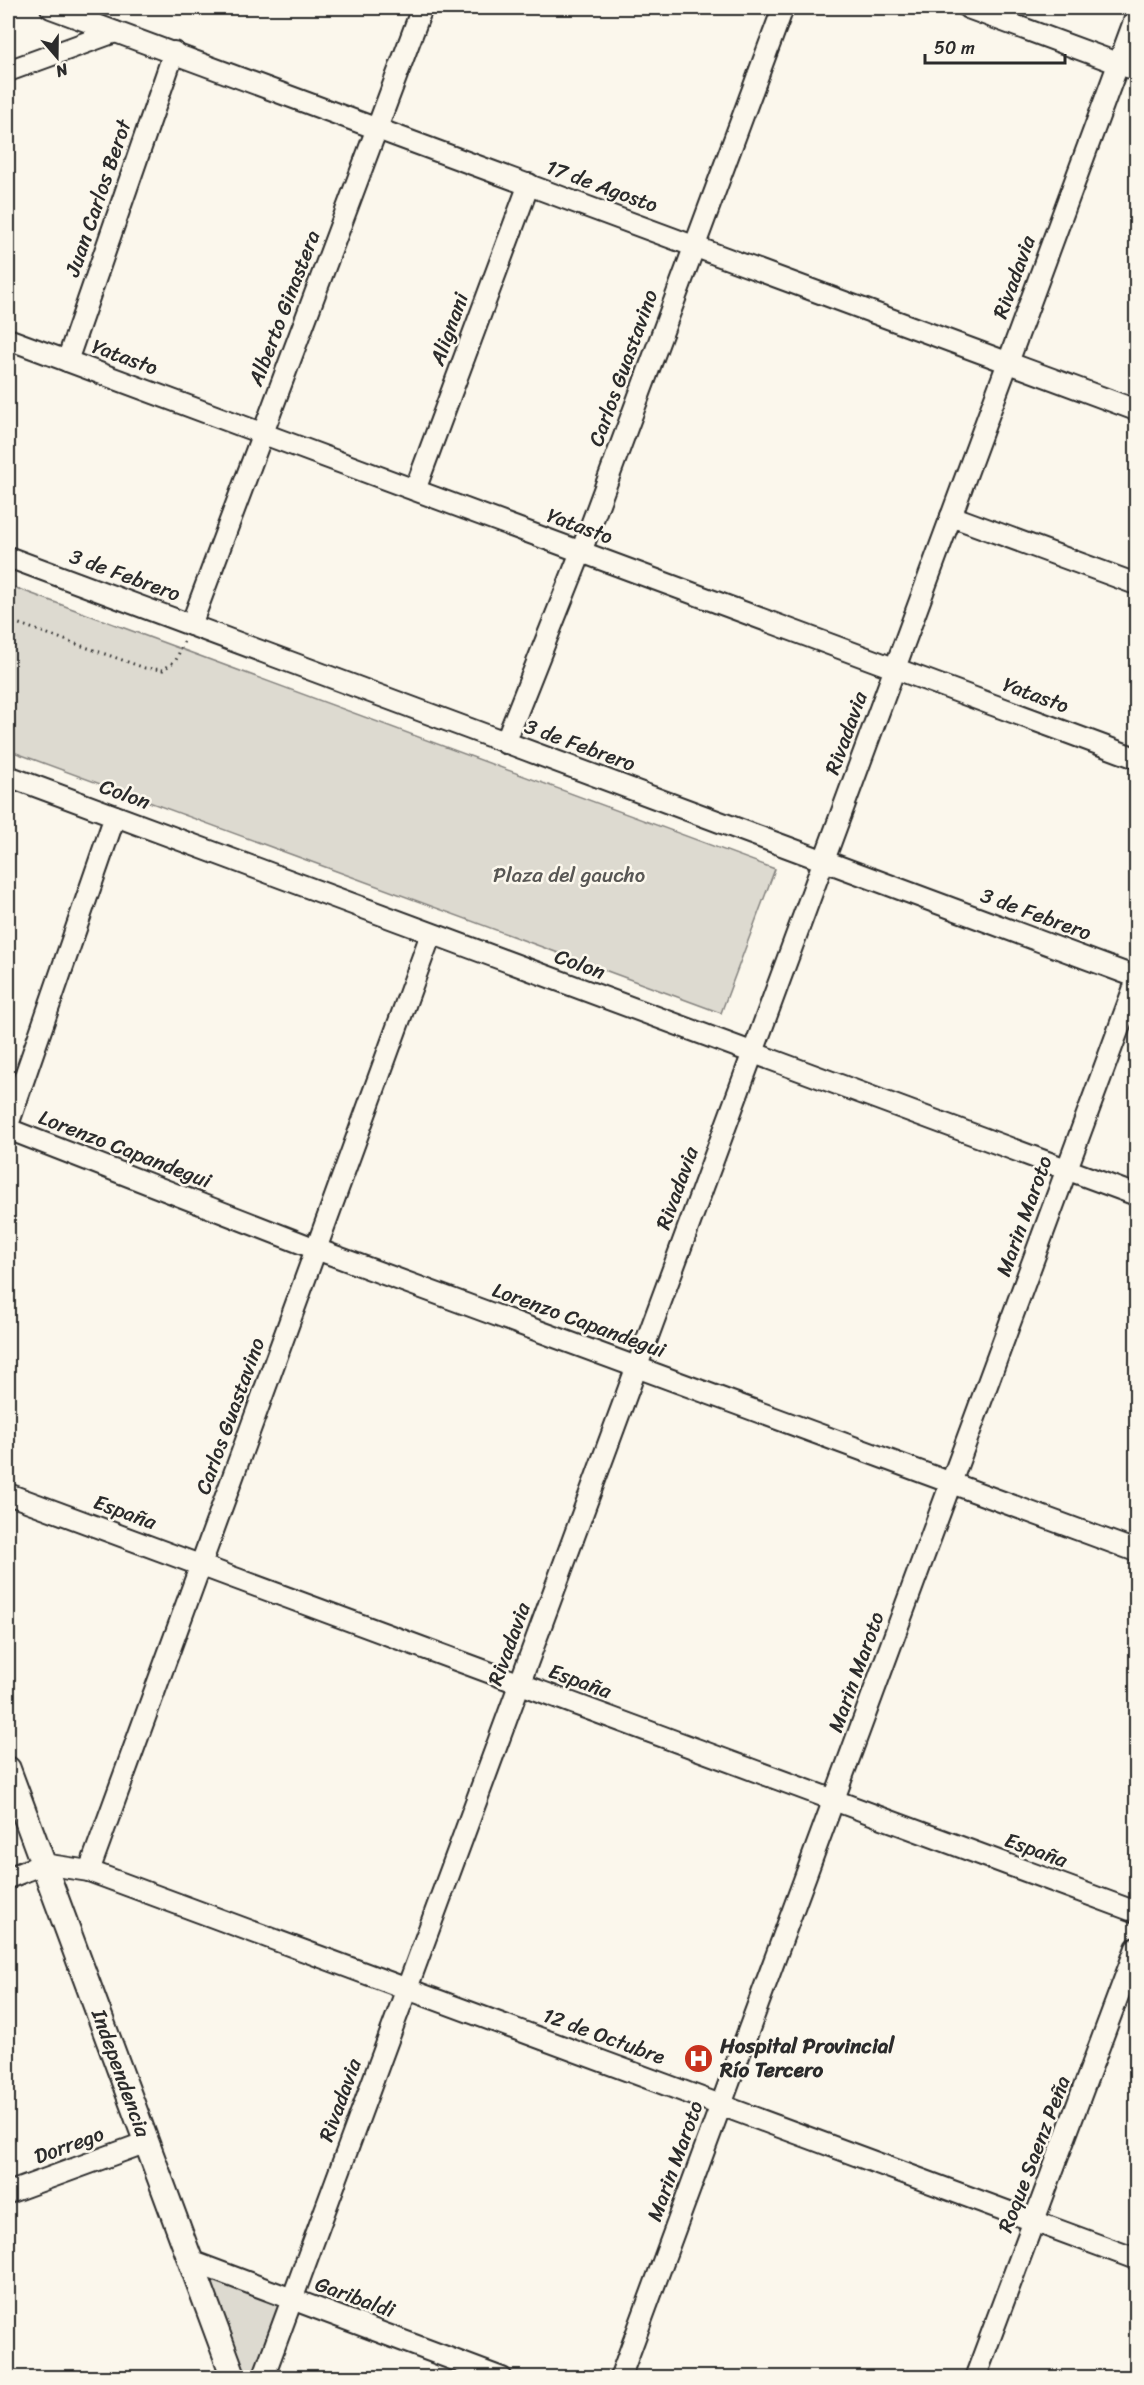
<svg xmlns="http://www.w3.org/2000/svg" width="1144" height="2385" viewBox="0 0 1144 2385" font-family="Sriracha,sans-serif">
  <rect width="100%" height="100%" fill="#fbf7ec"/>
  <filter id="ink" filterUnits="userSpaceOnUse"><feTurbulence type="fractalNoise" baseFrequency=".0167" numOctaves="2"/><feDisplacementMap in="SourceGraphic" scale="12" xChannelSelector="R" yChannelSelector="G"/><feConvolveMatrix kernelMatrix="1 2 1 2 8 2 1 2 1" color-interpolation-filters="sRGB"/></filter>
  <g filter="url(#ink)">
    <!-- park -->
    <g fill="#dddad0" stroke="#84827e" stroke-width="1.5">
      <polygon points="8,585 775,869 721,1013 8,750"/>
      <polygon points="199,2270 285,2302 259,2377 239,2377"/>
    </g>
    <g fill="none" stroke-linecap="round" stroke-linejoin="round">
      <defs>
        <g id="minor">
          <polyline points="51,8 1136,410"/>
          <polyline points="968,8 1136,70"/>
          <polyline points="8,71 115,32"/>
          <polyline points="8,339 1136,758"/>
          <polyline points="67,361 174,52"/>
          <polyline points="415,490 529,184"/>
          <polyline points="951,516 1136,584"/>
          <polyline points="8,557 1136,977"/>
          <polyline points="191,625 422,8"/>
          <polyline points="505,743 581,552 783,8"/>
          <polyline points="8,776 1136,1195"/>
          <polyline points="8,1125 115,816"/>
          <polyline points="8,1129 316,1249 1136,1551"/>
          <polyline points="8,1494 1136,1912"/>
          <polyline points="89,1871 1136,2259"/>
          <polyline points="8,1878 43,1864 89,1871 431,934"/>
          <polyline points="8,2193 147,2142"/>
          <polyline points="191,2261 502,2378"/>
          <polyline points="263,2378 1136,16"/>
          <polyline points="620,2378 1136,982"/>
          <polyline points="975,2378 1136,1948"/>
        </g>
        <polyline id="major" points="8,1769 234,2378"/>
      </defs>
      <!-- minor casing -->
      <use href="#minor" stroke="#2b2b2b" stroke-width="24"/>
      <!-- major casing -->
      <use href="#major" stroke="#2b2b2b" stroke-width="28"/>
      <!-- path -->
      <polyline stroke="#2b2b2b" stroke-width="3" stroke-dasharray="1.5 4.5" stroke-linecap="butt" points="8,620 145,668 163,670 176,660 184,641"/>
      <!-- minor -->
      <use href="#minor" stroke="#fbf7ec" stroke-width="20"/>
      <!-- major -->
      <use href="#major" stroke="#fbf7ec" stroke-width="24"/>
    </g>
  </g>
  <!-- icons -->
  <defs>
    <symbol id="hospital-disc" viewBox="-11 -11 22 22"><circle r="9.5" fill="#c8321e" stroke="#fbf7ec"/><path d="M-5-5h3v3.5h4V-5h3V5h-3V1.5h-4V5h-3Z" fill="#fff"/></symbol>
  </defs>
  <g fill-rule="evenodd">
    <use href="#hospital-disc" x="682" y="2042" width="33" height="33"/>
  </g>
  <g text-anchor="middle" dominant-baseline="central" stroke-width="5" stroke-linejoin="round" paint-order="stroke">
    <!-- street labels -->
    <g font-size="21" fill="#2b2b2b" stroke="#fbf7ec">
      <text transform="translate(602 186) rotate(20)">17 de Agosto</text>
      <text transform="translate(98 198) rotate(-71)">Juan Carlos Berot</text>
      <text transform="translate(1014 277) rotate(-70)">Rivadavia</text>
      <text transform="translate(284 308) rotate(-69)">Alberto Ginastera</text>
      <text transform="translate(449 329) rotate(-70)">Alignani</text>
      <text transform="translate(125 357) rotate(20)">Yatasto</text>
      <text transform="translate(623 368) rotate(-70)">Carlos Guastavino</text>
      <text transform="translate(580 526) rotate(20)">Yatasto</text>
      <text transform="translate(125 575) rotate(20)">3 de Febrero</text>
      <text transform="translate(1036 695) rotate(20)">Yatasto</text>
      <text transform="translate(846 733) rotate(-70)">Rivadavia</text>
      <text transform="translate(580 745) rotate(20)">3 de Febrero</text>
      <text transform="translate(125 794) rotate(20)">Colon</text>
      <text transform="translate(1036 914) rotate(20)">3 de Febrero</text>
      <text transform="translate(580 964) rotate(20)">Colon</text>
      <text transform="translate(125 1149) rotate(21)">Lorenzo Capandegui</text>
      <text transform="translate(677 1188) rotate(-70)">Rivadavia</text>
      <text transform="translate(1024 1216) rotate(-70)">Marin Maroto</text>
      <text transform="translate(579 1320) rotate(20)">Lorenzo Capandegui</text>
      <text transform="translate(230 1416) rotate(-70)">Carlos Guastavino</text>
      <text transform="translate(125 1512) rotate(20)">España</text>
      <text transform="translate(509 1644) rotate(-70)">Rivadavia</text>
      <text transform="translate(856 1672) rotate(-70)">Marin Maroto</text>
      <text transform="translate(580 1681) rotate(20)">España</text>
      <text transform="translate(1036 1850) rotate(20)">España</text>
      <text transform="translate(604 2036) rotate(20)">12 de Octubre</text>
      <text transform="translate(121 2073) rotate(70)">Independencia</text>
      <text transform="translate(340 2100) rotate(-70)">Rivadavia</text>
      <text transform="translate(69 2145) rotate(-20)">Dorrego</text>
      <text transform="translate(1034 2154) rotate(-69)">Roque Saenz Peña</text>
      <text transform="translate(675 2161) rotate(-70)">Marin Maroto</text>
      <text transform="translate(355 2297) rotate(20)">Garibaldi</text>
    </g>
    <!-- park labels -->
    <g font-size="21" fill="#585754" stroke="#fbf7ec">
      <text x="569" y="875">Plaza del gaucho</text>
    </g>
    <!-- poi labels -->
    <g font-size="21" font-weight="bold" fill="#2b2b2b" stroke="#fbf7ec" text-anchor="start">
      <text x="720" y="2046">Hospital Provincial<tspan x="720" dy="24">Río Tercero</tspan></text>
    </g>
  </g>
  <!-- margin -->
  <rect width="1144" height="2385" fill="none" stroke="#fbf7ec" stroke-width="30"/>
  <rect x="15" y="15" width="1114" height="2355" fill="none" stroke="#2b2b2b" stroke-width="2" filter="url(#ink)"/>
  <!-- north arrow -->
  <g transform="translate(57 57) rotate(160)" stroke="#fbf7ec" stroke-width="4.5" paint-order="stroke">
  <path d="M0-4.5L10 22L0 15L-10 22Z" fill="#2b2b2b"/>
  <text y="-9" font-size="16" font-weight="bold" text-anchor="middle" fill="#2b2b2b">N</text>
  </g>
  <!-- scale -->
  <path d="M925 54v9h140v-9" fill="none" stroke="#2b2b2b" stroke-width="3"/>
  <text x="934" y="54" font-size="18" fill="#2b2b2b" stroke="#fbf7ec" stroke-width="4.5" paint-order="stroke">50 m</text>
</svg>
